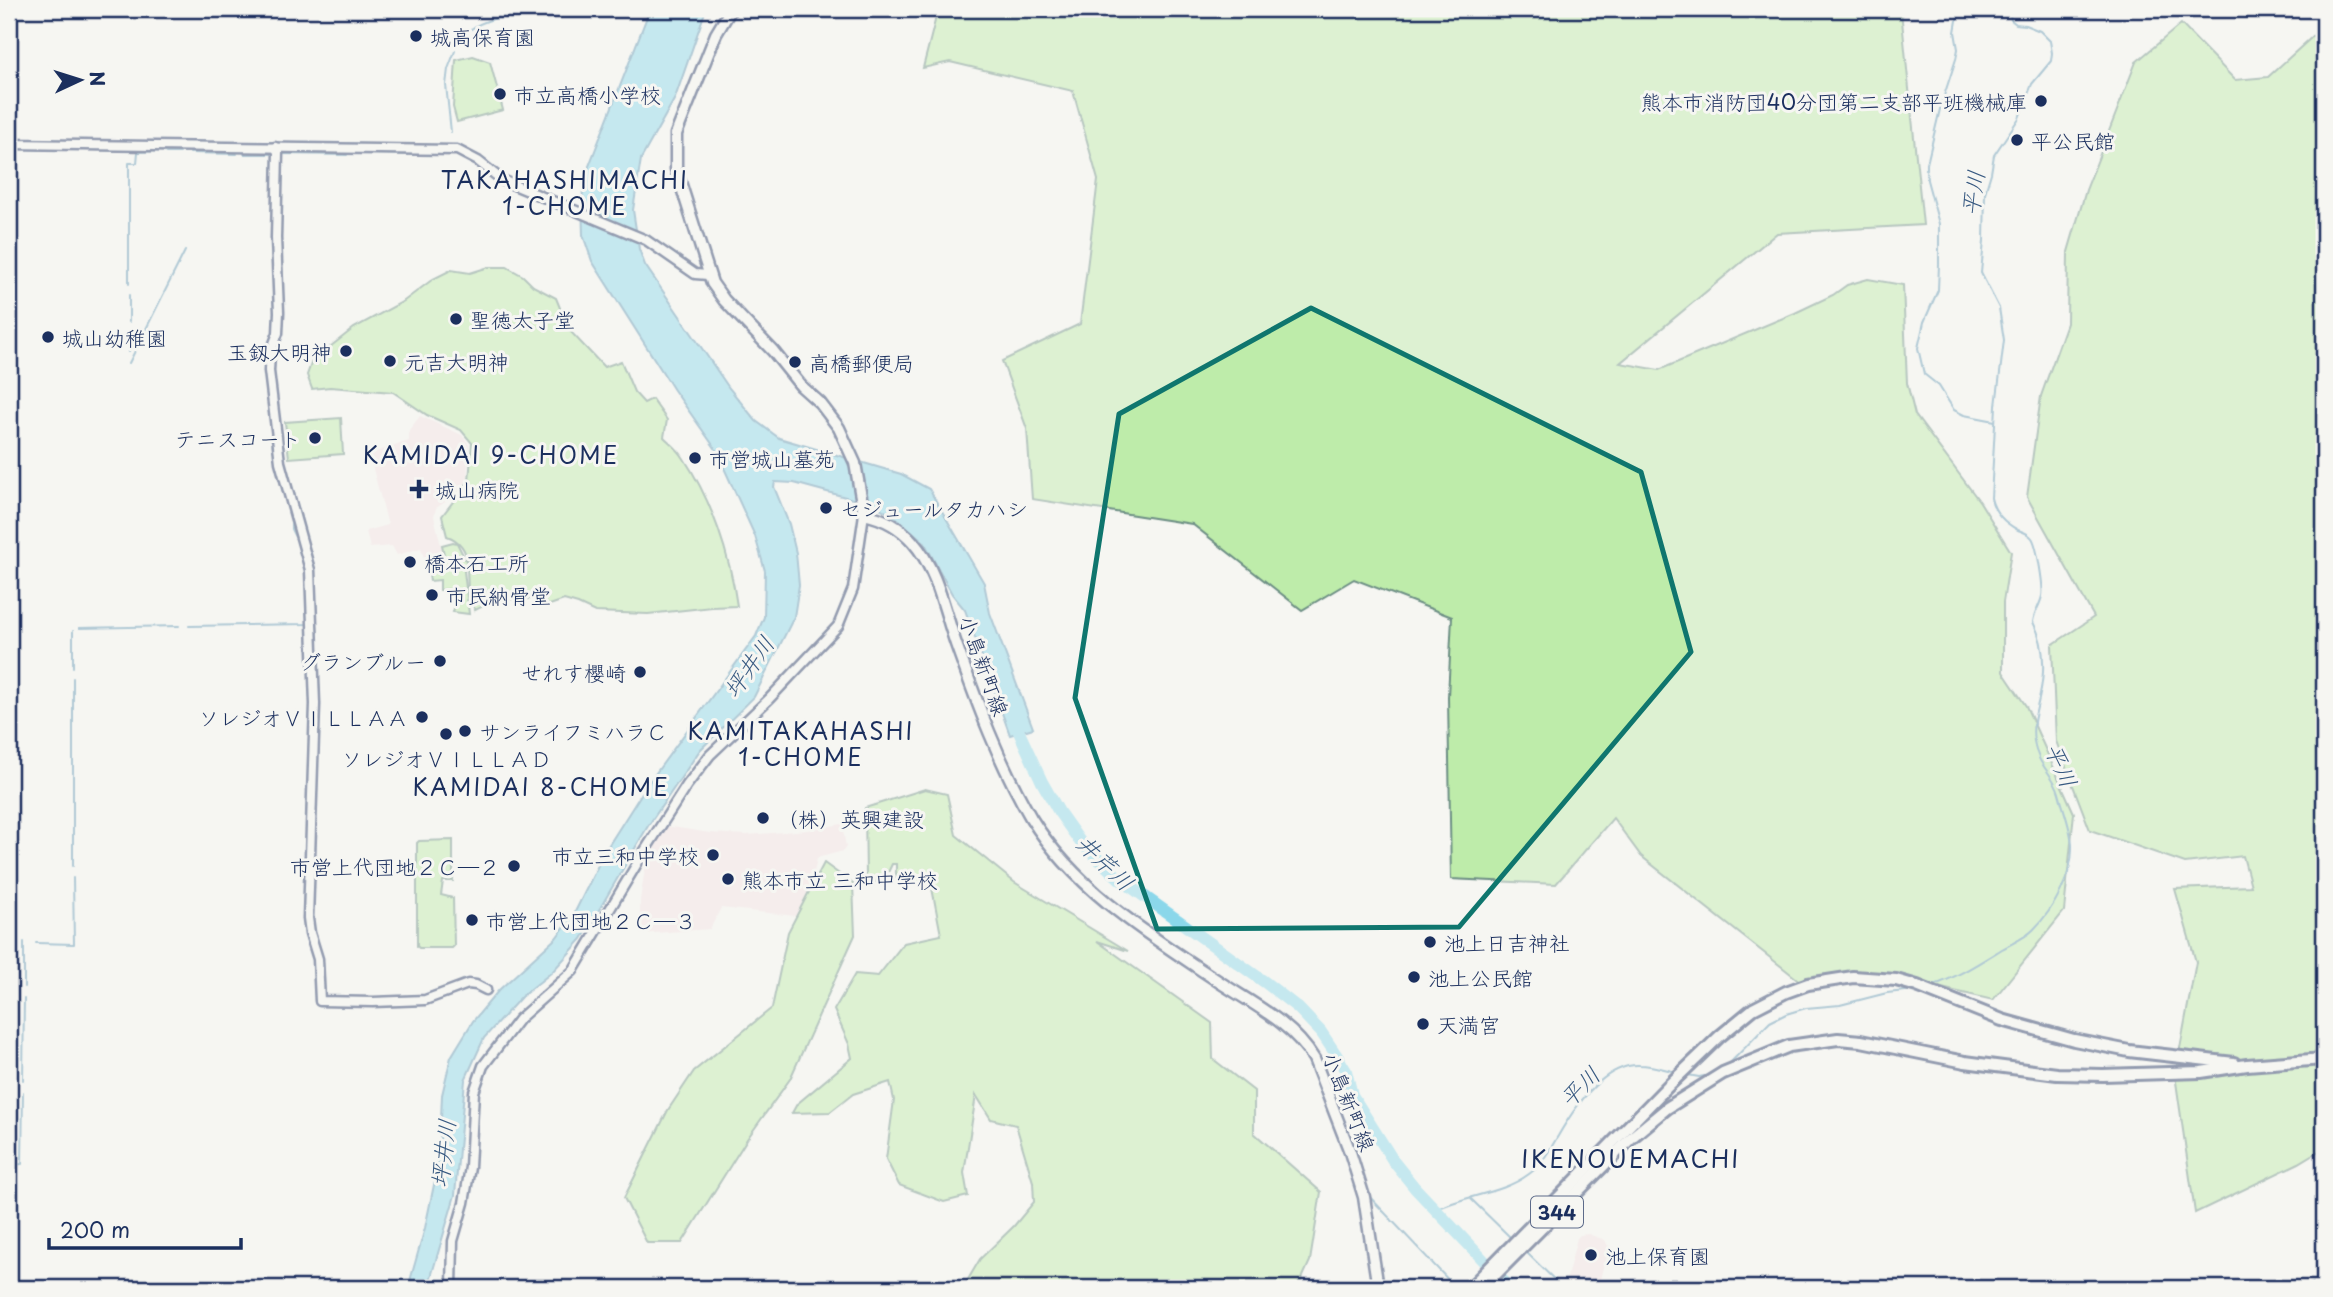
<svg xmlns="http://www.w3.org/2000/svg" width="2333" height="1297" viewBox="0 0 2333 1297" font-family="'Playpen Sans','Klee One',sans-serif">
  <rect width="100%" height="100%" fill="#f6f6f2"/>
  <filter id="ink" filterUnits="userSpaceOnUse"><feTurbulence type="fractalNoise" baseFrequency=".0143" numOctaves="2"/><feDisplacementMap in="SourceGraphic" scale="14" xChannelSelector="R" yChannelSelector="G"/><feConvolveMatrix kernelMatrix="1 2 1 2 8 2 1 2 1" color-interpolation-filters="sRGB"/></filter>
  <g filter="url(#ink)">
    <!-- built -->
    <g fill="#f3e2e4">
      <polygon points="420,416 462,435 469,445 467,481 453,497 436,508 434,516 444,559 426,564 421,548 397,555 392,546 370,548 366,531 388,525 369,454 409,441 409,430"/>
      <polygon points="842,824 846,847 843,851 817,858 805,917 721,908 710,929 640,934 640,900 647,856 666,826 710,833 747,835 807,830"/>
      <polygon points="1588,1234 1605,1240 1608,1246 1613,1247 1604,1263 1598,1288 1569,1288 1565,1285 1577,1238 1580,1235"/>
    </g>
    <!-- green -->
    <g fill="#beecaa" stroke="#6c8e84" stroke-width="2">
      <polygon points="938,9 1898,9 1901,11 1923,225 1777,233 1620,363 1659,370 1795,313 1833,295 1847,285 1868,279 1903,285 1907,383 1915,415 1980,502 2011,552 2003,602 2003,672 2026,706 2074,813 2064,911 1993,1000 1873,972 1801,982 1641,856 1613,818 1556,884 1451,879 1448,697 1452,617 1354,579 1302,610 1192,524 1032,499 1027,429 1002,361 1080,324 1098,180 1073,91 950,62 923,68"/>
      <polygon points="2324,20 2324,1148 2299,1163 2195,1213 2175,1075 2196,962 2175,889 2251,886 2243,856 2185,863 2090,830 2056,741 2052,645 2094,617 2027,497 2041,396 2067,323 2068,252 2086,190 2136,62 2181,24 2235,80 2268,77 2313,36"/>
      <polygon points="473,56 490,62 503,110 457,122 453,107 456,60"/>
      <path d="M489,267H507L523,276L533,286L556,298L569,330L604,367L621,361L634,392L644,403L652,399L667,420L664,437C670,443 678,449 683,457C712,501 730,555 737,606L712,607L648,614L595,612L578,604L564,600L544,607L539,599C513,598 498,598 475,610L468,593L467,565L464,571L469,614L453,612L455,605L452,589L440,590V580L430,581L427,564L445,559L442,545L453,542L457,543L467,563C467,550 459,540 447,536L442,516L469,481L472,443L461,430L427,415L393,392L330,387L312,389L307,375L312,361L354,328L404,301L433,279L451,270L470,273Z"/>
      <polygon points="341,418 343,454 289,458 285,422"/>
      <polygon points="925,789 947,794 956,835 1014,882 1128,951 1097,941 1212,1023 1213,1059 1254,1091 1254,1133 1321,1192 1310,1261 1301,1281 1291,1288 963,1288 980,1259 1014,1226 1034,1202 1033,1182 1016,1125 991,1119 976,1095 964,1173 968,1196 944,1202 899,1185 886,1159 894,1100 890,1082 853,1094 830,1112 792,1113 797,1104 852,1058 849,1044 834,1010 855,974 878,976 904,943 941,935 932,888 896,877 896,864 892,864 882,885 866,876 865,808"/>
      <polygon points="453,840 453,881 443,881 441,895 453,898 454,946 452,948 419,948 417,946 417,843 419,841"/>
      <polygon points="824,863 853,884 855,935 790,1079 747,1139 682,1243 647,1243 624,1198 668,1110 694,1071 772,1008 788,932"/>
    </g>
    <!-- water -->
    <polygon fill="#8bd7ea" stroke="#5e94b2" stroke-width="2" points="650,9 706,9 675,98 641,159 633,210 639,249 645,265 729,388 756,421 779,438 901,474 929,489 984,583 990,613 1033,728 1010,735 965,610 952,594 924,542 898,519 875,505 794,483 775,482 774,487 789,524 796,553 799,585 794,617 754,697 700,750 648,826 582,939 552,972 521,997 484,1038 465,1080 455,1195 431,1277 427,1288 408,1288 425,1228 435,1180 440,1142 442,1095 451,1057 473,1021 499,990 556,938 574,914 605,851 645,788 756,636 764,617 765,571 755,536 715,448 674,390 592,261 583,235 582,201 584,179"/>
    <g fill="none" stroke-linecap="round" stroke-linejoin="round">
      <!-- stream -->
      <g stroke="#5e94b2" stroke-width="2">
        <polyline points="1959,9 1955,32 1958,49 1956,59 1941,105 1926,168 1927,180 1939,224 1939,264 1938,290 1924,322 1918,348 1924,374 1939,386 1954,410 1964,415 1995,421"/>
        <path d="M461,39C480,11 539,13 570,9"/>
        <polyline points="451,132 446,85 448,69 455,51"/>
        <polyline points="190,153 237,154"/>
        <polyline points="244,154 271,154"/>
        <polyline points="282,154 347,155"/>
        <polyline points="359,154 433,155"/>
        <polyline points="129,284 129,163 137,163 138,152 163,151 166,153 180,153"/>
        <polyline points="129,295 129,322"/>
        <polyline points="129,332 129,352"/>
        <polyline points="129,363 185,251"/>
        <polyline points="291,519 291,529 300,547"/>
        <polyline points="305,566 306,578"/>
        <polyline points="189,626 307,624 307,594"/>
        <polyline points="79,628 179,626"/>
        <polyline points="73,667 73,631"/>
        <polyline points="73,678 73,866"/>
        <polyline points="36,943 74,944 73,878"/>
        <path d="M1931,986C1956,978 1979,963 2002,949C2012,943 2025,938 2033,930C2054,909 2073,875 2072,845C2071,828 2063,809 2059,793C2054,774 2037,766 2034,741C2031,725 2037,710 2040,694C2045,670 2045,644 2033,622C2034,612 2040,606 2042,596C2044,587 2037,545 2032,538C2028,533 2023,532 2018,530C2005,523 1994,512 1991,498L1996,406L2004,340L1999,308L1981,273L1984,241L1985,193L1991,173L1994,155L2019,118L2032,84L2051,61L2052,53L2050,41L2040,31L2025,25L2016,24L2011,20L2009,9"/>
        <polyline points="24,987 24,942"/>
        <polyline points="1727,1066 1770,1022 1786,1014 1806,1008 1840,1005 1887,993 1915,990"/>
        <polyline points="1688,1075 1699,1077 1710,1075"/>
        <polyline points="23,1080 24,999"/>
        <polyline points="9,1165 22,1164 23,1092"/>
        <polyline points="1366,1193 1456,1288"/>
        <polyline points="1471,1199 1512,1239"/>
        <path d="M1435,1210C1466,1194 1501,1195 1529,1174C1542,1165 1550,1149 1558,1136C1574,1108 1603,1064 1639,1065C1652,1065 1664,1069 1676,1072"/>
        <polyline points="1524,1250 1563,1288"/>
        <polyline points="2301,1288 2320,1280 2324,1275"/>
      </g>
      <!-- river -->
      <polyline stroke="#8bd7ea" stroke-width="12" points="1013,719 1042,782 1059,812 1081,843 1120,879 1266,983 1298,1008 1321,1032 1335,1053 1346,1071 1352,1095 1394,1162 1415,1188 1510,1288"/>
      <defs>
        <g id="minor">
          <polyline points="9,144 457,150 478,161 502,180 646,240 695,274 708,275"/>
          <polyline points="275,147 278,152 276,238 279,312 278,333 270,354 269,371 280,462 310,570 315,704 308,918 310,933 318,959 320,1001 373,1002 425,1000 468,984 476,985 486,990"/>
          <polyline points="452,1288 453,1241 464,1203 470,1167 474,1092 483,1066 519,1019 573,971 644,852 687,785 710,755 769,699 838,626 853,589 864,514"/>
        </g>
        <path id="major" d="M731,9L716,34L676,134V169L712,283L724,300L773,351L801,386L820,403L839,428L855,463L864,514C883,518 900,527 913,542C937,569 944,610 956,644C977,703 999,763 1031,818C1076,891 1152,937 1221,983C1255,1005 1293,1024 1314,1059L1350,1152L1364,1197L1378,1288"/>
        <g id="highway">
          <polyline points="1470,1288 1669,1085 1720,1036 1753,1009 1786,992 1808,984 1853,977 1896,980 1917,986 2002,1020 2074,1040 2129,1051 2234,1063"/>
          <polyline points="1482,1288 1632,1137 1667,1108 1723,1073 1789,1046 1838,1039 1861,1041 1965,1062 2057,1074 2103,1075 2201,1072 2247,1065 2324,1059"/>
        </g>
      </defs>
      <!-- minor casing -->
      <use href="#minor" stroke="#1b2f5e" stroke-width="13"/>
      <!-- major casing -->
      <use href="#major" stroke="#1b2f5e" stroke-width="15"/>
      <!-- highway casing -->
      <use href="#highway" stroke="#1b2f5e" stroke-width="16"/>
      <!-- minor -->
      <use href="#minor" stroke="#f6f6f2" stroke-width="8"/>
      <!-- major -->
      <use href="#major" stroke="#f6f6f2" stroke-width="10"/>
      <!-- highway -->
      <use href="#highway" stroke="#f6f6f2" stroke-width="10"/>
    </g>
  </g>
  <!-- marked area -->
  <path d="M0 0H2333V1297H0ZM1311,308L1641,472L1691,652L1459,927L1157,929L1075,698L1119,414Z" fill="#f6f6f2" fill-opacity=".55" fill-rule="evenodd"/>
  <path fill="none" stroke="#0f766e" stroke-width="5" stroke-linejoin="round" d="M1311,308L1641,472L1691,652L1459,927L1157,929L1075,698L1119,414Z"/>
  <!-- markers -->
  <g fill="#1b2f5e" stroke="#f6f6f2" stroke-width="2.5">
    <circle cx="416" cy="36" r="7"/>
    <circle cx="500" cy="94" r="7"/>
    <circle cx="2041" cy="101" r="7"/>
    <circle cx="2017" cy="140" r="7"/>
    <circle cx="456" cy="319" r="7"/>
    <circle cx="48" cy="337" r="7"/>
    <circle cx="346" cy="351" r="7"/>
    <circle cx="390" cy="361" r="7"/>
    <circle cx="795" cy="362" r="7"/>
    <circle cx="315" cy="438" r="7"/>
    <circle cx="695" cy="458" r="7"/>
    <path d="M415.5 478.5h7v7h7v7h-7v7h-7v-7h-7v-7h7z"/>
    <circle cx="826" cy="508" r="7"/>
    <circle cx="410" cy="562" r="7"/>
    <circle cx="432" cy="595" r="7"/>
    <circle cx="440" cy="661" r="7"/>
    <circle cx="640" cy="672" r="7"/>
    <circle cx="422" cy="717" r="7"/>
    <circle cx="465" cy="731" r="7"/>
    <circle cx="446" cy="734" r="7"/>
    <circle cx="763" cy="818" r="7"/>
    <circle cx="713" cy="855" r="7"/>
    <circle cx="514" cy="866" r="7"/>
    <circle cx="728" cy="879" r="7"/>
    <circle cx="472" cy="920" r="7"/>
    <circle cx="1430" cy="942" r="7"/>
    <circle cx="1414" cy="977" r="7"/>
    <circle cx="1423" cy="1024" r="7"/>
    <circle cx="1591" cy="1255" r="7"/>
  </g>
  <g text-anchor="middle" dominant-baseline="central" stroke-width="6" stroke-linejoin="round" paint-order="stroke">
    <!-- shield labels -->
    <rect fill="#f6f6f2" stroke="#5d6b8a" stroke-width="2" x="1531" y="1196.5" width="52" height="31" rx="5"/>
    <g font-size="19" font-weight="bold" fill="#1b2f5e">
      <text x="1557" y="1212">344</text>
    </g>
    <!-- poi labels -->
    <g font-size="21" fill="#1b2f5e" stroke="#f6f6f2" text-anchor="start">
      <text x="430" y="36">城高保育園</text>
      <text x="514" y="94">市立高橋小学校</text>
      <text x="2027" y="101" text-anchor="end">熊本市消防団40分団第二支部平班機械庫</text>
      <text x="2031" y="140">平公民館</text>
      <text x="470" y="319">聖徳太子堂</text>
      <text x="62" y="337">城山幼稚園</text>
      <text x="332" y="351" text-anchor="end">玉釼大明神</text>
      <text x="404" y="361">元吉大明神</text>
      <text x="809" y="362">高橋郵便局</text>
      <text x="301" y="438" text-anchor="end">テニスコート</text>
      <text x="709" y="458">市営城山墓苑</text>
      <text x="435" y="489">城山病院</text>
      <text x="840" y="508">セジュールタカハシ</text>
      <text x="424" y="562">橋本石工所</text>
      <text x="446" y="595">市民納骨堂</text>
      <text x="426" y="661" text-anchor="end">グランブルー</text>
      <text x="626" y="672" text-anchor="end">せれす櫻崎</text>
      <text x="408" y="717" text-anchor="end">ソレジオＶＩＬＬＡＡ</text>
      <text x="479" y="731">サンライフミハラＣ</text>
      <text x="446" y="758" text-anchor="middle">ソレジオＶＩＬＬＡＤ</text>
      <text x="777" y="818">（株）英興建設</text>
      <text x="699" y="855" text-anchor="end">市立三和中学校</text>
      <text x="500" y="866" text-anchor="end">市営上代団地２Ｃ―２</text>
      <text x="742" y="879">熊本市立 三和中学校</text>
      <text x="486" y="920">市営上代団地２Ｃ―３</text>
      <text x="1444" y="942">池上日吉神社</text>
      <text x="1428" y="977">池上公民館</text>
      <text x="1437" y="1024">天満宮</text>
      <text x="1605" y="1255">池上保育園</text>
    </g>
    <!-- street labels -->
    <g font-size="21" fill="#1b2f5e" stroke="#f6f6f2">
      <text transform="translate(985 665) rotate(70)">小島新町線</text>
      <text transform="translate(1350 1101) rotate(68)">小島新町線</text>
    </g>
    <!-- neighbourhood labels -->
    <g font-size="23" letter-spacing="2" fill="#1b2f5e" stroke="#f6f6f2">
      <text x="565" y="179">TAKAHASHIMACHI<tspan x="565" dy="26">1-CHOME</tspan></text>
      <text x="491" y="454">KAMIDAI 9-CHOME</text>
      <text x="801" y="730">KAMITAKAHASHI<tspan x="801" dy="26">1-CHOME</tspan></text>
      <text x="541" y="786">KAMIDAI 8-CHOME</text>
    </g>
    <!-- water labels -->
    <g font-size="23" font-style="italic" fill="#375981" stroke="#f6f6f2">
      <text transform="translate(1972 193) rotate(-82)">平川</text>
      <text transform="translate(748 666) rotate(-55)">坪井川</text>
      <text transform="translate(2062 765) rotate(66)">平川</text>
      <text transform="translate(1106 862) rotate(44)">井芹川</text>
      <text transform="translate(1579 1086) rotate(-45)">平川</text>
      <text transform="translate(442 1153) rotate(-83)">坪井川</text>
    </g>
    <!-- quarter labels -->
    <g font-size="24" letter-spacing="2" fill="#1b2f5e" stroke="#f6f6f2">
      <text x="1631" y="1158">IKENOUEMACHI</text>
    </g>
  </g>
  <!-- margin -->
  <rect width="2333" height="1297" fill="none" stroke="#f6f6f2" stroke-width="35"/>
  <rect x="18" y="18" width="2298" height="1262" fill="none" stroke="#1b2f5e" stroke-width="2.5" filter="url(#ink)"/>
  <!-- north arrow -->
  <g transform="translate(80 80) rotate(86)" stroke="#f6f6f2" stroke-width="5" paint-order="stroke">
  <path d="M0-5L12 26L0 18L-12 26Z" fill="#1b2f5e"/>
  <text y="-10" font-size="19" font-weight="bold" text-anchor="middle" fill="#1b2f5e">N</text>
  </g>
  <!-- scale -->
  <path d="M49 1238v10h192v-10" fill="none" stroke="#1b2f5e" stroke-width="3.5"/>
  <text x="60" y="1238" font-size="21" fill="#1b2f5e" stroke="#f6f6f2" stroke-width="5" paint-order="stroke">200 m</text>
</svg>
